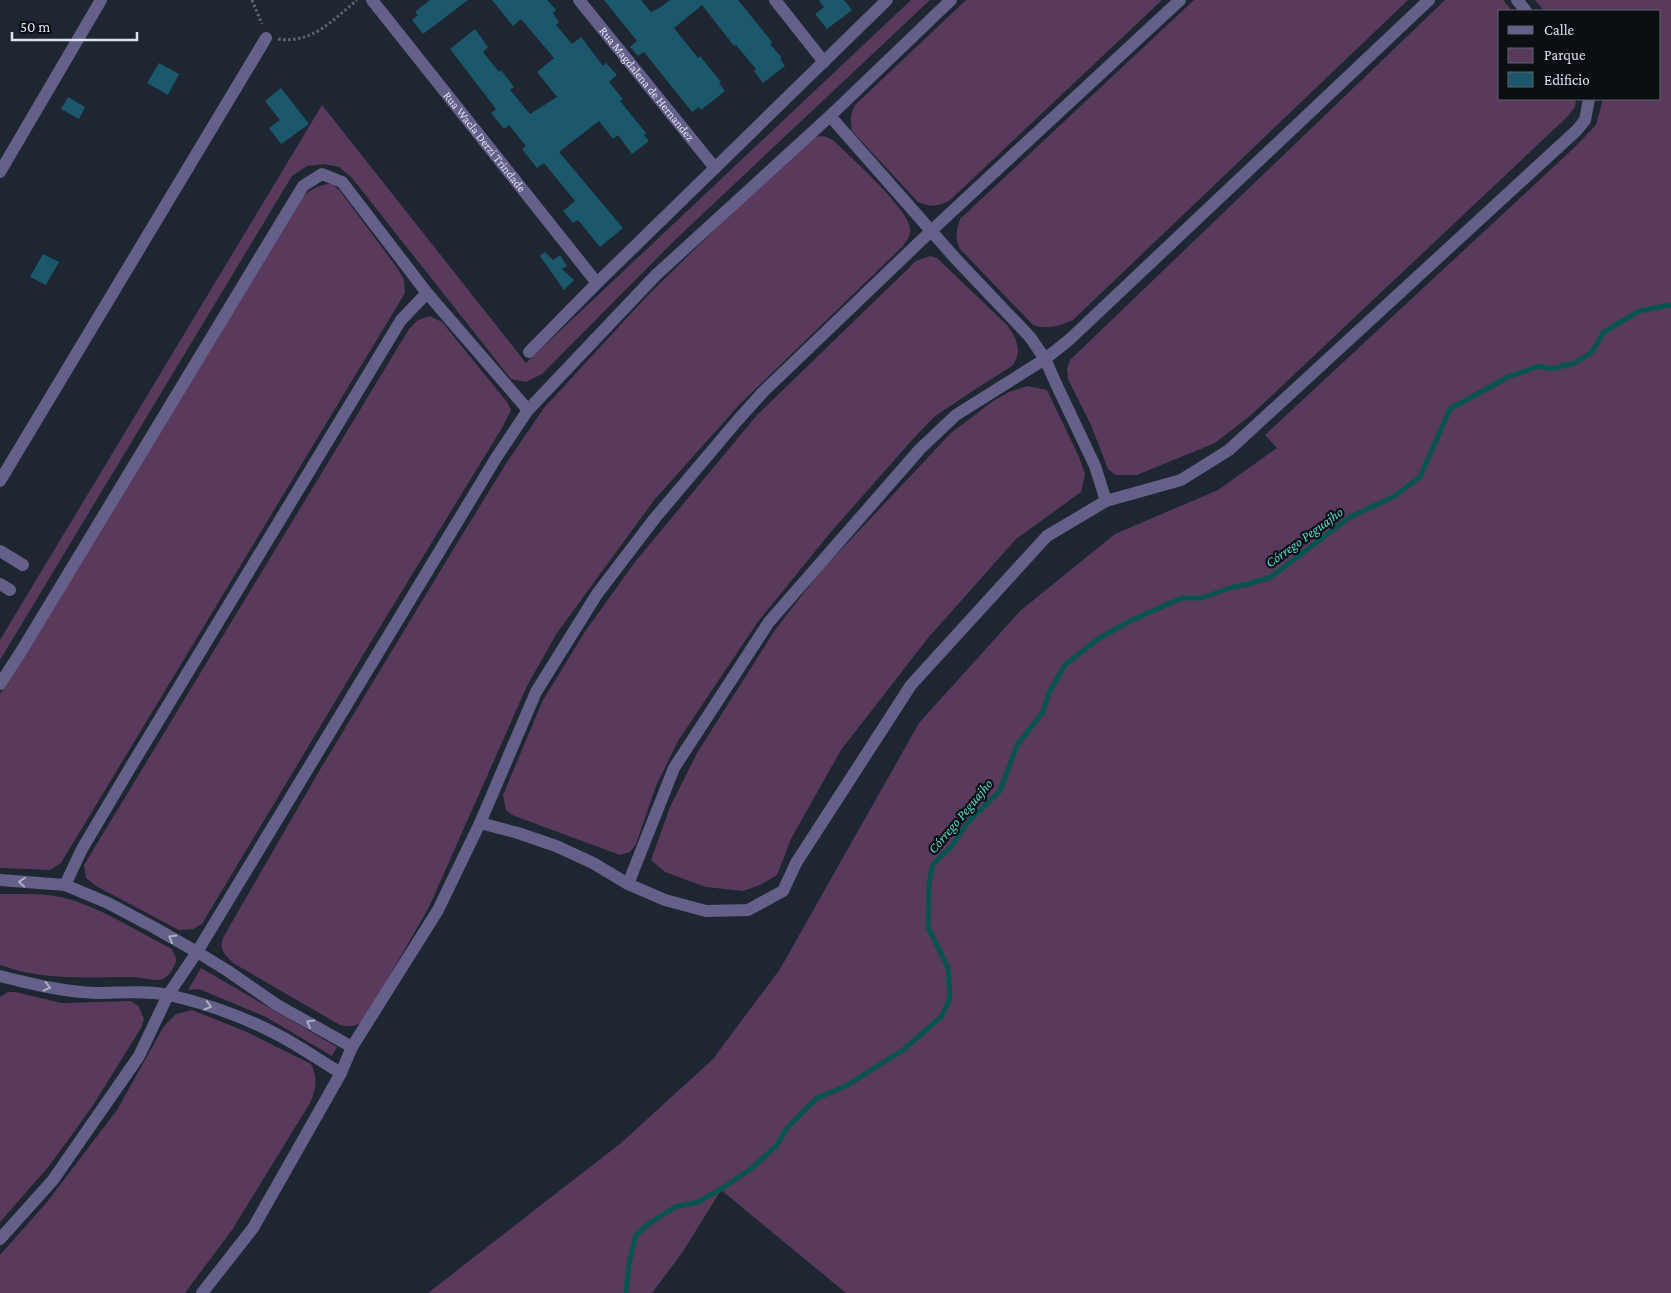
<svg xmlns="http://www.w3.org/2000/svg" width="1671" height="1293" viewBox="0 0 1671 1293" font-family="'Crimson Pro',serif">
  <rect width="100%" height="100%" fill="#1d2631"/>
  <!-- green -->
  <g fill="#593a5d">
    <polygon points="911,0 930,0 677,238 542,374 526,382 511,379 352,178 339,167 324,164 307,166 292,176 0,660 0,640 322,105 526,363"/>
    <path d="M966,0H1162L949,201C937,207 930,207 918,202L852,131C850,120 850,113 856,104Z"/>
    <path d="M1194,0H1408L1073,320C1060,326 1047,330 1033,325L960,249C955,238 956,231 960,219Z"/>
    <polygon points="1445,0 1503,0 1512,11 1500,11 1500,99 1576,99 1575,107 1567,117 1250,416 1215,443 1137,475 1116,475 1108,469 1091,425 1068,379 1067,369 1070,360"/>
    <polygon points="1535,0 1671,0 1671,1293 846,1293 721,1190 682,1253 652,1293 428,1293 621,1143 713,1059 780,969 919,723 1020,611 1115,534 1218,490 1277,448 1265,435 1576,146 1596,125 1603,99 1660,99 1660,11 1544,11"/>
    <path d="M824,136L833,140C849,156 908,208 910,228C911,235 907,240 903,246L740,404L655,499L557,633L527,686L429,907L365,1019C357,1026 350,1028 340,1025L233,963C224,954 218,948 224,936L321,768L451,553L507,462L544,408L647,296L798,148L814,137Z"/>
    <path d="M331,183L340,191L398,269L404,280L405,293L61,863L50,870L0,868V694L299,201C309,189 316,187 331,183Z"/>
    <path d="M930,256L937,258L1007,325C1017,338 1023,352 1012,366L971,392L934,417L912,440L830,533L757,623L678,741L656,786L636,844L630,852L620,855L609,851L512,815L506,810L503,795L542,702L584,633L635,562L757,415L916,261Z"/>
    <polygon points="430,316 442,322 507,402 511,410 502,428 372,640 202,924 193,929 179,930 96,886 86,878 84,865 409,329 418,320"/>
    <polygon points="1027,386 1047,390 1079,457 1085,474 1081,492 1016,539 928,638 841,750 791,839 777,875 760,885 743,891 706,887 665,872 651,860 670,807 697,753 775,630 820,572 951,433 993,401 1009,392"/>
    <path d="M0,894C20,894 42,893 61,897C101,907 136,931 172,949C173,952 176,957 176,960C175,967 169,976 163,979C154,982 142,977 133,977C88,977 43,981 0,965Z"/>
    <polygon points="201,968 337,1047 332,1056 266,1017 199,989 188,990"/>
    <polygon points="8,992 15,992 62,1003 131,1001 139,1007 144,1019 141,1028 92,1107 49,1166 0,1222 0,997"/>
    <path d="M192,1010L247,1032L311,1064C318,1077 316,1090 310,1103L232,1230L185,1293H0V1255L47,1202L117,1110L164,1026L176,1014Z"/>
  </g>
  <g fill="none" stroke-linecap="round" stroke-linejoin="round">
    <!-- stream -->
    <polyline stroke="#075450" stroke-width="5" points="626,1293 629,1264 636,1235 650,1223 675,1207 698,1202 721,1189 752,1168 776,1146 787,1128 817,1098 846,1086 903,1050 942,1016 950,998 948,968 928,927 929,883 933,864 952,846 967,823 1000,791 1017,745 1043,712 1049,693 1065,665 1098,639 1130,621 1182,598 1201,598 1233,587 1249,584 1271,577 1350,517 1393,497 1420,477 1450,409 1508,377 1539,366 1551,369 1575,363 1592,352 1604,332 1639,311 1671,305"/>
  </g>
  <!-- building -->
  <g fill="#1b586b">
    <polygon points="430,0 468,0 423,34 412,20 418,15 415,12"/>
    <polygon points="492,0 547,0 556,10 553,13 559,22 556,25 572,44 581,37 603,66 606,63 617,75 609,82 623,99 620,101 646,133 644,135 649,141 632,154 618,135 613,139 599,121 559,152 623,228 600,247 578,220 573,223 563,211 575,201 544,163 537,168 522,149 526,146 509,125 504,129 491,113 496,109 450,49 475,29 488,47 483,52 499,72 501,70 514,87 510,90 530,114 557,97 537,72 554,58 521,19 513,26"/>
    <polygon points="604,0 641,0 651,12 661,7 670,0 738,0 772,42 770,44 782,58 780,59 785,66 763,83 754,71 756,69 736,45 734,46 702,5 674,28 698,58 700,56 721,82 719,83 725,91 701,110 699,107 692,112 644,52 638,56 630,47 637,41"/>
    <polygon points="819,0 844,0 852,10 827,29 815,14 824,7"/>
    <polygon points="159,63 179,74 168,95 147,83"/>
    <polygon points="281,88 309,124 281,144 269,128 280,120 265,101"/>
    <polygon points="68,97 85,107 79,119 61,109"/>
    <polygon points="545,252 553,260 560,255 567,266 562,269 574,280 564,290 540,256"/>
    <polygon points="43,254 59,262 46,285 30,277"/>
  </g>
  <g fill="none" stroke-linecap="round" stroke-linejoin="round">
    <!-- path -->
    <g stroke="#5d656f" stroke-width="3" stroke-dasharray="2.5 2.5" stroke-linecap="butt">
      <polyline points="252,0 262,24"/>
      <path d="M278,39C312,44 333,20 357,0"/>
    </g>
    <!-- minor -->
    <g stroke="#65608a" stroke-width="12">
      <path id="s1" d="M372,0L597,283"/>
      <path id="s2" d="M579,0L715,168"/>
      <polyline points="775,0 824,62"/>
      <polyline points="1517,0 1526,11"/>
      <polyline points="830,116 955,258 1030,337 1045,359 1058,388 1095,466 1106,501"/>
      <polyline points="0,172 101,0"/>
      <polyline points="529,352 597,283 887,0"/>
      <polyline points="0,481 266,38"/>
      <polyline points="0,551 23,565"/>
      <polyline points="0,584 10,590"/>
      <polyline points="0,684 22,650 303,186 322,174 342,182 427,293 528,410"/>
      <polyline points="480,823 518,833 556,846 593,863 628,884 665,900 706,911 748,910 783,891 796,863 911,685 1047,536 1106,501 1181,480 1229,450 1577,130 1585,120 1589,99"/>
      <polyline points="0,880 65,885 108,903 155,928 197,952 228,971 277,1005 352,1047"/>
      <polyline points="628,884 674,768 769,622 920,449 956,415 1045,359 1069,340 1429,0"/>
      <polyline points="65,885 82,849 130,768 401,320 427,293"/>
      <path d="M0,976C32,984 64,992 97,993C121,993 145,990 169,995C208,1004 247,1018 282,1037C302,1048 321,1061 341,1073"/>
      <polyline points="0,1239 53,1180 139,1056 168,995 197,952 496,458 528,410 656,275 830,116 951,0"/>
      <polyline points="202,1293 253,1228 341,1073 352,1047 438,910 480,823 536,692 597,594 655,518 737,421 763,392 932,230 1180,0"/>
    </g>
  </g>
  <!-- one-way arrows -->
  <defs><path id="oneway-chevron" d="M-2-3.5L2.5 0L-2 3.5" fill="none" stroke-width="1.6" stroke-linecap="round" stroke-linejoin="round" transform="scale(1.25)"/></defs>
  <g stroke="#adafc4">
    <use href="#oneway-chevron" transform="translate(22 882) rotate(-176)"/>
    <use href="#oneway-chevron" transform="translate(172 938) rotate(-150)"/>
    <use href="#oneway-chevron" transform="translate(47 987) rotate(14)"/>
    <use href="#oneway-chevron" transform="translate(208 1006) rotate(16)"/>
    <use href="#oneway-chevron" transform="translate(310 1023) rotate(-150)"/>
  </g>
  <g text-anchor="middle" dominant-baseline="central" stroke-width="4.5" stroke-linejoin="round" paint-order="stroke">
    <!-- street labels -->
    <g font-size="12" fill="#dde3eb" stroke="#0b0f14">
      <text stroke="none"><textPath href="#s2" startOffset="108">Rua Magdalena de Hernandez</textPath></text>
      <text stroke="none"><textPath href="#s1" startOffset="181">Rua Wacla Derzi Trindade</textPath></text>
    </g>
    <!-- water labels -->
    <g font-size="14" font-style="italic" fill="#5bddd3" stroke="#0b0f14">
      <text transform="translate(1304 537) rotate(-36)">Córrego Peguajho</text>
      <text transform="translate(960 816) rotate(-50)">Córrego Peguajho</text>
    </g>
  </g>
  <!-- legend -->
  <rect x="1498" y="10" width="162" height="90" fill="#0b0f14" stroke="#5f646a"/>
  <rect x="1508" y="26" width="25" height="8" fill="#65608a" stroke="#5f646a"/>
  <text x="1544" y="35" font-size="15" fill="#dde3eb">Calle</text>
  <rect x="1508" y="48" width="25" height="15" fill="#593a5d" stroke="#5f646a"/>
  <text x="1544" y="60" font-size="15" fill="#dde3eb">Parque</text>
  <rect x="1508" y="72" width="25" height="15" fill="#1b586b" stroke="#5f646a"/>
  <text x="1544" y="85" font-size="15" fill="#dde3eb">Edificio</text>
  <!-- scale -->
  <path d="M12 32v8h125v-8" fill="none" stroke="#dde3eb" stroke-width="2.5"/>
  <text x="20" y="32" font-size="15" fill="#dde3eb" stroke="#0b0f14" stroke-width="4" paint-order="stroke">50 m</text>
</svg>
